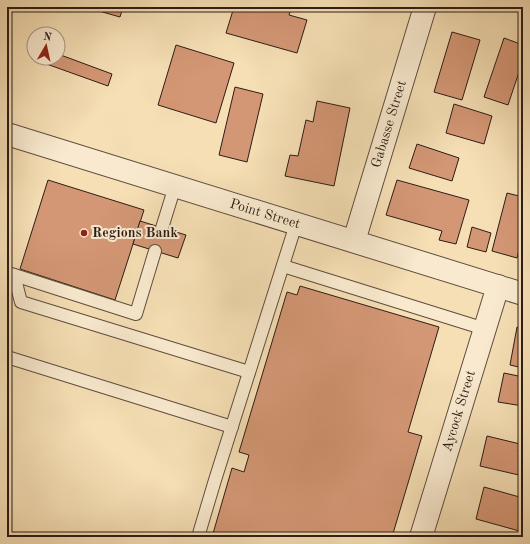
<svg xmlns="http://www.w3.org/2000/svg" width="530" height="544" viewBox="0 0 530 544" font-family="'Old Standard TT',serif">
  <rect width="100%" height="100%" fill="#f6dfb5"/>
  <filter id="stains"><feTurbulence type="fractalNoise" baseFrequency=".005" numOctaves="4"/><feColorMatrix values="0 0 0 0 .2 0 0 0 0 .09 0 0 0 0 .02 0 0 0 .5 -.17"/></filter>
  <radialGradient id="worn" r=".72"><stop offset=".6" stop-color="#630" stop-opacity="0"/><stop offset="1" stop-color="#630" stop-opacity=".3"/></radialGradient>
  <!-- building -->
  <g fill="#d49775" stroke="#2c1c16">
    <polygon points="85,7 123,7 120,17"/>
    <polygon points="234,7 292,7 289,15 307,20 297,53 226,33"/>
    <polygon points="452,32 480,40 462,100 434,92"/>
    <polygon points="504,38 523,45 523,60 508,105 484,97"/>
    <polygon points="176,45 234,63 216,123 158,105"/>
    <polygon points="58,54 112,74 108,86 41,62 42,58 58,58"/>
    <polygon points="235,87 263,94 247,162 219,155"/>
    <polygon points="317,101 350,108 334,186 285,176 290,155 298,156 306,120 313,122"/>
    <polygon points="454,104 492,116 484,144 446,133"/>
    <polygon points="417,144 459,158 452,181 409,168"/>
    <polygon points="48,180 144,210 115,300 20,269"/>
    <polygon points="397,180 469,200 456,244 439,240 442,231 386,215"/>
    <polygon points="507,193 523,197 523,235 517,258 492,251"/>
    <polygon points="140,221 186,235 178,258 133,244"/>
    <polygon points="472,227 491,233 486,252 467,247"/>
    <polygon points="300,286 439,327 408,432 422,436 392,537 212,537 232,468 244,472 249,455 239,452 287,292 297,295"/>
    <polygon points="517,327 523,329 523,368 510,365"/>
    <polygon points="504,373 523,377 523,406 498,402"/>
    <polygon points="487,436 520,444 518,451 523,452 523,476 480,466"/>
    <polygon points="484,487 523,498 523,532 476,519"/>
  </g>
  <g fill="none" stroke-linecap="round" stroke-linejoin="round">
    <defs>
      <g id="lane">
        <polyline points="162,228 175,186"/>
        <polyline points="283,266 485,329"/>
        <polyline points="8,273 136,314 155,251"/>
        <polyline points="14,275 21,302 249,372"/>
        <polyline points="7,357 232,427"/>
        <polyline points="198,537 215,480 296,224"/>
      </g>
      <g id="street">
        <polyline points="7,134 523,294"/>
        <polyline points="354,241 425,7"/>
        <polyline points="421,537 498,286"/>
      </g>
    </defs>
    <!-- lane casing -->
    <use href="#lane" stroke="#5e4d3e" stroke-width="14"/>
    <!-- street casing -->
    <use href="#street" stroke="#5e4d3e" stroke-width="24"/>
    <!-- lane -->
    <use href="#lane" stroke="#f9eacf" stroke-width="12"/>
    <!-- street -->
    <use href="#street" stroke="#f9eacf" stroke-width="22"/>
  </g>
  <!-- markers -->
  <circle fill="#8f2418" stroke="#f9eacf" stroke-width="1.5" cx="84" cy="233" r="4"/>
  <g text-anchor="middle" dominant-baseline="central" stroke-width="4" stroke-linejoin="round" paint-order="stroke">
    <!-- street labels -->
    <g font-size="14" fill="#2c1c16" stroke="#f9eacf">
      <text transform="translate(389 124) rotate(-73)">Gabasse Street</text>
      <text transform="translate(265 214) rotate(17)">Point Street</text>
      <text transform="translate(459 411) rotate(-73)">Aycock Street</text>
    </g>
    <!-- poi labels -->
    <g font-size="14" font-weight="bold" fill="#2c1c16" stroke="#f9eacf" text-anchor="start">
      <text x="92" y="233">Regions Bank</text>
    </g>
  </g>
  <!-- margin -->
  <rect width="530" height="544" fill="none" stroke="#f6dfb5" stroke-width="24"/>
  <rect x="8" y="8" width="514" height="528" fill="none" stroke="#2c1c16" stroke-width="2"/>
  <rect x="12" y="12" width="506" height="520" fill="none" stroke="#2c1c16"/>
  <!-- north arrow -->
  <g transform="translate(46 46) rotate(9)"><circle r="19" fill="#f9eacf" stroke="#a79885"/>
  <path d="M0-3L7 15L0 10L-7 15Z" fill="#8f2418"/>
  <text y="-6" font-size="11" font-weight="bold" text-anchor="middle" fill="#2c1c16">N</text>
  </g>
  <rect width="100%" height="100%" filter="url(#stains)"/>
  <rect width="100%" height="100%" fill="url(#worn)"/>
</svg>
